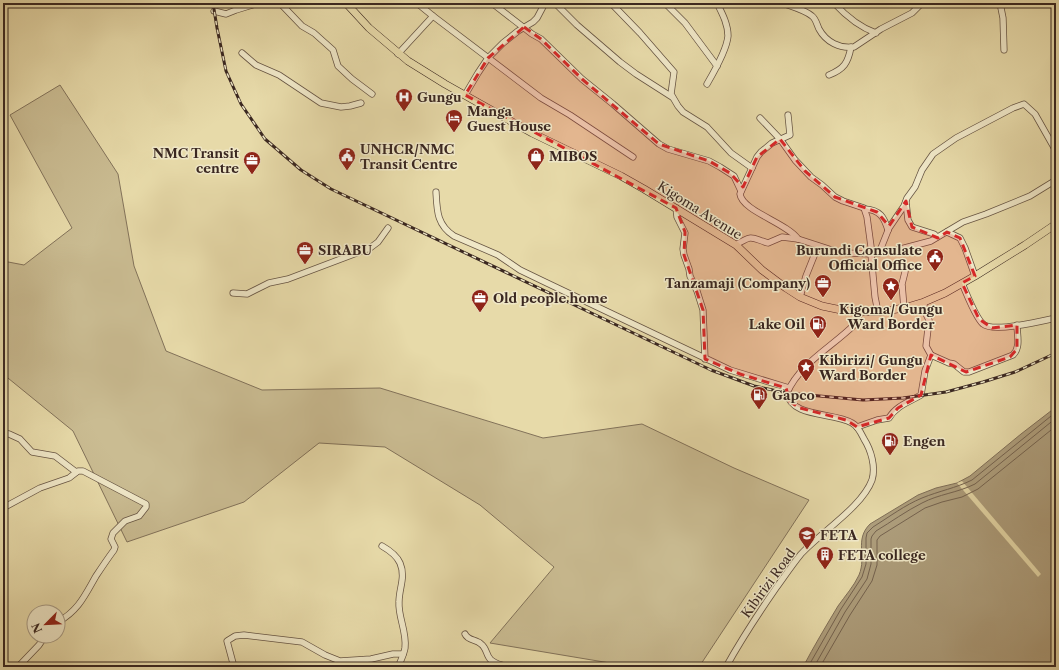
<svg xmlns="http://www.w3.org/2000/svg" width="1059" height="670" viewBox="0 0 1059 670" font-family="'Libre Caslon Text',serif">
  <rect width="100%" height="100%" fill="#e7daa9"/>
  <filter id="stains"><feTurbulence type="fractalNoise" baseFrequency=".005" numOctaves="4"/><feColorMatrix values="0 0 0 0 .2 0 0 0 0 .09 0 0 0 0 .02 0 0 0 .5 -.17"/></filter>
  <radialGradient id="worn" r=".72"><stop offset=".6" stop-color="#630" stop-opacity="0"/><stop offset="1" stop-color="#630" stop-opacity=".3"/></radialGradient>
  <!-- green -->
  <polygon fill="#cabc92" stroke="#82725a" points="60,85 118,174 134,266 166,351 262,390 380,388 543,438 642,424 734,468 809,500 699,667 634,667 490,643 554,567 480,505 385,447 319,443 244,502 127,542 73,431 3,374 3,261 24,265 72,228 10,115"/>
  <!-- water -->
  <path fill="#ad9d7b" stroke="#7f6e57" d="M1056,407V667H803C814,646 826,626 838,606C845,596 854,586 859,575C867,556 854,540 870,524L918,495L936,488L957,483L970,476L1021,434Z"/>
  <!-- pier -->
  <polygon fill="#e7daa9" points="962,481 1041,574 1038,577 957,483"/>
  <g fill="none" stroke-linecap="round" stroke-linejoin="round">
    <!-- shore -->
    <g stroke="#74624e" stroke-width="1">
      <path d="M808,667L841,609L862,577L866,564V538L867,533L873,527C889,517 905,505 922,498C939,491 956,488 972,480L1056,412"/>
      <path d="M814,667L845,612L867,579L871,564V539L872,536L876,531C891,522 906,511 922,503C939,494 957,493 975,484L1056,418"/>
      <polyline points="820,667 850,615 872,581 877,565 877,540 880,536 925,508 942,502 962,497 978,489 1056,426"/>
    </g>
    <defs>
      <g id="minor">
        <polyline points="280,3 302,26 314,33 333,50 338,66 352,79 372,94"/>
        <polyline points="417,3 433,16 541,98 570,115 633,157"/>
        <polyline points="492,3 532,34 541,39 582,79 613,104 659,144 668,149 709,161 720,167 734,176 741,191"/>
        <polyline points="555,3 577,25 620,62 636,74 672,97"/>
        <polyline points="611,3 640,33 674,72 671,94 678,106 683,112 707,127 731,153 752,168"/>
        <polyline points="665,3 685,23 717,66"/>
        <path d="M782,3C790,6 805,10 812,16C816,19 817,25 819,29C826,42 840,49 854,47L881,29L912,13L922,3"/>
        <path d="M834,3C846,16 859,27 876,33"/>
        <polyline points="1000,3 1003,18 1004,50"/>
        <polyline points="214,11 226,14 236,10 259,3"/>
        <polyline points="242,53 256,65 279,75 321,103 341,107 350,106 361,103"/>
        <polyline points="398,54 433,16"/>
        <path d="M829,75C844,69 848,63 851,47"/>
        <path d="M707,84C714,72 727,49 728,36C728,24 722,13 717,3"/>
        <polyline points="465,95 478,73 488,58 503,43 518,31 533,22 537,18 545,3"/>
        <path d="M788,115L790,135L772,143L761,152L757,157L740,194C742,211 787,223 798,239"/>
        <polyline points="760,118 780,139 795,160 811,177 822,185 835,197 843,201 864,208 867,217 872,254"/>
        <path d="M436,192C437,211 437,225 454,236L498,255L520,270L547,283L730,370L789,388"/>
        <polyline points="906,202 908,220 912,227 934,234 937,237"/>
        <polyline points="676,208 677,217 685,233 683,249 684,255 689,269 690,276 697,291 703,310 705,359"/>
        <path d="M865,209C880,210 884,217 888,230"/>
        <polyline points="947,232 960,238 965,248 975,276"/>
        <path d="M736,245C753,234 751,238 768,243L782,237L798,239L835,251L849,253L871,254L897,250L931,241L963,222L986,214L1030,196L1056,180"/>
        <polyline points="879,253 889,228 904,206 907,198 915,187 922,170 933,154 956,138 1013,108 1024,104 1035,114 1056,151"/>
        <polyline points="871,254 875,297 878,312"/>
        <path d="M962,283C966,293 976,318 983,324C993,333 1042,321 1056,318"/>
        <polyline points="233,293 247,294 269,283 288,279 370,248 378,242 388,228"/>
        <polyline points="800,297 806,276 818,246"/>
        <polyline points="904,308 902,284 905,272"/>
        <path d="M931,355L949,363L954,364L964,372H969L1013,355C1021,347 1017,335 1017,325"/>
        <path d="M857,427L877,420L889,418C896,406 909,402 921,395L925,371L931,355L926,346L929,320L924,310V302"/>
        <polyline points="3,433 9,434 20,439 32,452 55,456 76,472"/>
        <path d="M3,508L40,488L69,478L78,471H83L146,504V507L139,516L125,521L113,533L111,539L115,547L114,550C108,558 102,567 96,576C85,595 79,610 58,622"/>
        <path d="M382,546C389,550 397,556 400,563C406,577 399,588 399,602C398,617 407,632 405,648C404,654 401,660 399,665"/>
        <path d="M465,634C468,641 476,639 481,644C487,648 486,656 491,660C496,664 504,666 510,667"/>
        <polyline points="18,667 39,645 45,636"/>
        <polyline points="234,667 227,641 235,636 244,635 302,642 325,655 340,661 371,659 393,654 403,654"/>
        <path d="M726,667C741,640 758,614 776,588C784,577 792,565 801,554C821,532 862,507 872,480C876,467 871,450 864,439C861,433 858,426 852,423C834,412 791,418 787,393C800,363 832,347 854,325L858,318L860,312"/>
      </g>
      <polyline id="major" points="346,3 369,28 408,61 445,84 532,133 621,176 644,189 736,245 762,270 786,288 800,297 822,306 846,311 878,312 904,308 924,302 945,293 975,276 1025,245 1056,224"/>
    </defs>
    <!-- minor casing -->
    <use href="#minor" stroke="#665443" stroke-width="7"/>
    <!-- major casing -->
    <use href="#major" stroke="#3b2821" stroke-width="8"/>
    <!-- minor -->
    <use href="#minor" stroke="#efe7c7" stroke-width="5.5"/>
    <!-- major -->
    <use href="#major" stroke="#e7daa9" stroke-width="7"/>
    <defs>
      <polyline id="rail" points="213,3 217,28 226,71 241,104 265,139 301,170 331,189 711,370 754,386 787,393 863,400 903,398 946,392 983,382 1015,372 1056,353"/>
    </defs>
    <!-- rail casing -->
    <use href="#rail" stroke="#3b2821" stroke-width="3"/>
    <!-- rail -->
    <use href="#rail" stroke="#efe7c7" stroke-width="1.5" stroke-dasharray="4.5" stroke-linecap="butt"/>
  </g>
  <!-- marked area -->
  <path fill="#d62828" fill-opacity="0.2" stroke="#d62828" stroke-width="3" stroke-dasharray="8 5" stroke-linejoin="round" d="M524,27L541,39L582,79L659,144L709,161L730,173L743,187L757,157L780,139L805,171L835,197L877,212L889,226L906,201L912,227L938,238L947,232L960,238L975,276L962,283L979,319L992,328L1017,325V349L1010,357L966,372L931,355L921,395L898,408L889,418L857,427L846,420L800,408L790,402L786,388L740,374L705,359L703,310L684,255L685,232L676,208L465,95L488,58Z"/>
  <!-- icons -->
  <defs>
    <symbol id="hospital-pin" viewBox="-11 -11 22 30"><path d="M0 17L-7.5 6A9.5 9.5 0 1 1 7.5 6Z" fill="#8f2418" stroke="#efe7c7"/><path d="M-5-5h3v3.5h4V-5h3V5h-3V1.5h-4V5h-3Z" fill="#fff"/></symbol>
    <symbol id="hotel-pin" viewBox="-11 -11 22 30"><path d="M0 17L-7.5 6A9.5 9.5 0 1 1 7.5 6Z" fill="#8f2418" stroke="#efe7c7"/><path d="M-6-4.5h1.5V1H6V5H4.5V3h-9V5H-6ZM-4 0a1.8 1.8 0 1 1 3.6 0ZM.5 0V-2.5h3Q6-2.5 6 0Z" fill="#fff"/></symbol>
    <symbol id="civic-pin" viewBox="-11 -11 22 30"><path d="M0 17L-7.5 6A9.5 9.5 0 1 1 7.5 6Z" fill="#8f2418" stroke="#efe7c7"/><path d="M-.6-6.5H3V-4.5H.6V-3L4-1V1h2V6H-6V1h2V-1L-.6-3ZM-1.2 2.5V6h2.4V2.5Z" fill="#fff"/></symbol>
    <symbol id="shop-pin" viewBox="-11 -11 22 30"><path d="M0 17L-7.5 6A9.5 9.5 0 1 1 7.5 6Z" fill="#8f2418" stroke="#efe7c7"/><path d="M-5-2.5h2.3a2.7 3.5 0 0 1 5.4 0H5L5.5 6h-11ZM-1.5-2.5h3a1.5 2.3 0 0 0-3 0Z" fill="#fff"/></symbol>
    <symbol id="office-pin" viewBox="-11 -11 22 30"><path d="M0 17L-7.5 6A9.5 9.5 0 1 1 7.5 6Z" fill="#8f2418" stroke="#efe7c7"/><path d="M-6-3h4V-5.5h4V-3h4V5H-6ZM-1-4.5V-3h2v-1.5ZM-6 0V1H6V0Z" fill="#fff"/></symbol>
    <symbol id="sight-pin" viewBox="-11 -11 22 30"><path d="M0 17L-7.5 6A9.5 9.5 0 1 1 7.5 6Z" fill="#8f2418" stroke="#efe7c7"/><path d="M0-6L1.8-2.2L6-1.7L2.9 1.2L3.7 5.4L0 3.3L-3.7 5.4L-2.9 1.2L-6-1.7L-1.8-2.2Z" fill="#fff"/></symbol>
    <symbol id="fuel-pin" viewBox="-11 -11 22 30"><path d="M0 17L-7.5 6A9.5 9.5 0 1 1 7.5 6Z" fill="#8f2418" stroke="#efe7c7"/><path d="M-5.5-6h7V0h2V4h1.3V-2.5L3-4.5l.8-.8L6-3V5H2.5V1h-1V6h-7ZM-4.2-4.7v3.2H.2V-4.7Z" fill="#fff"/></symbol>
    <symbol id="school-pin" viewBox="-11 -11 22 30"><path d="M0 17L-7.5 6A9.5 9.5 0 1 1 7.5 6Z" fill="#8f2418" stroke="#efe7c7"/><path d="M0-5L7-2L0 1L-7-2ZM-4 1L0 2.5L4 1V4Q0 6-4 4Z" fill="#fff"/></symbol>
    <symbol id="building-pin" viewBox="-11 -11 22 30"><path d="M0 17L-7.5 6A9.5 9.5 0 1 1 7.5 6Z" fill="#8f2418" stroke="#efe7c7"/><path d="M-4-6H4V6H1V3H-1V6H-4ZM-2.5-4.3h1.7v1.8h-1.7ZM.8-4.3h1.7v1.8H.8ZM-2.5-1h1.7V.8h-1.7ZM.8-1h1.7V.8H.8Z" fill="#fff"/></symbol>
  </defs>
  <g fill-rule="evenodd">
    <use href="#hospital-pin" x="394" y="87" width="20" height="27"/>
    <use href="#hotel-pin" x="444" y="108" width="20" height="27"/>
    <use href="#civic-pin" x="337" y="146" width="20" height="27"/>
    <use href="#shop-pin" x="526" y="146" width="20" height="27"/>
    <use href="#office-pin" x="242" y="150" width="20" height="27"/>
    <use href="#office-pin" x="295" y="240" width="20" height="27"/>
    <use href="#civic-pin" x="925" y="247" width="20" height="27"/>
    <use href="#office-pin" x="813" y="273" width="20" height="27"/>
    <use href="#sight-pin" x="881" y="276" width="20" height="27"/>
    <use href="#office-pin" x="470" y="288" width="20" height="27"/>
    <use href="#fuel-pin" x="808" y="314" width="20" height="27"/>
    <use href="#sight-pin" x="796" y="357" width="20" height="27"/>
    <use href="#fuel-pin" x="749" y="385" width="20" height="27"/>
    <use href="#fuel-pin" x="880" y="431" width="20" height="27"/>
    <use href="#school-pin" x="797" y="525" width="20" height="27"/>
    <use href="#building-pin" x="815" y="545" width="20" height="27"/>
  </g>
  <g text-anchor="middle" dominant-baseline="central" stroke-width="3" stroke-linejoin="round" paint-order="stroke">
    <!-- poi labels -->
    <g font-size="13" font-weight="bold" fill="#3b2821" stroke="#efe7c7" text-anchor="start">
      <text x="417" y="97">Gungu</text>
      <text x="467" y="111">Manga<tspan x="467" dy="15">Guest House</tspan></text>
      <text x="360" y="149">UNHCR/NMC<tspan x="360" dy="15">Transit Centre</tspan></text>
      <text x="239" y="153" text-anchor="end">NMC Transit<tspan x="239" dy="15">centre</tspan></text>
      <text x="549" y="156">MIBOS</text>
      <text x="318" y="250">SIRABU</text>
      <text x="922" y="250" text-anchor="end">Burundi Consulate<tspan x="922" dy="15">Official Office</tspan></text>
      <text x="810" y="283" text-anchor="end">Tanzamaji (Company)</text>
      <text x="493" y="298">Old people home</text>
      <text x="891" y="309" text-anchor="middle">Kigoma/ Gungu<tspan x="891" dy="15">Ward Border</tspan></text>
      <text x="805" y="324" text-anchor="end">Lake Oil</text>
      <text x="819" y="360">Kibirizi/ Gungu<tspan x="819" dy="15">Ward Border</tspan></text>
      <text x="772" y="395">Gapco</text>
      <text x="903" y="441">Engen</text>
      <text x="820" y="535">FETA</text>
      <text x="838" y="555">FETA college</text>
    </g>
    <!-- street labels -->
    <g font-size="13" fill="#3b2821" stroke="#efe7c7">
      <text transform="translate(700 210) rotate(32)">Kigoma Avenue</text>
      <text transform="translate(768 583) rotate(-54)">Kibirizi Road</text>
    </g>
  </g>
  <!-- margin -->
  <rect width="1059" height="670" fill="none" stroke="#e7daa9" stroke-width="16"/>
  <rect x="4" y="4" width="1051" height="662" fill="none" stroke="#3b2821" stroke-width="2"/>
  <rect x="8" y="8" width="1043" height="654" fill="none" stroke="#3b2821"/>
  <!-- north arrow -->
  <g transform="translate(46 624) rotate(246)"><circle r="19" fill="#efe7c7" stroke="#a79b85"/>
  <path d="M0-3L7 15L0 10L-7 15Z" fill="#8f2418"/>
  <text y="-6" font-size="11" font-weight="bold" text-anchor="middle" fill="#3b2821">N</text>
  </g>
  <rect width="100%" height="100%" filter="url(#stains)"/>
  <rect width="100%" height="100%" fill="url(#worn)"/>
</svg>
